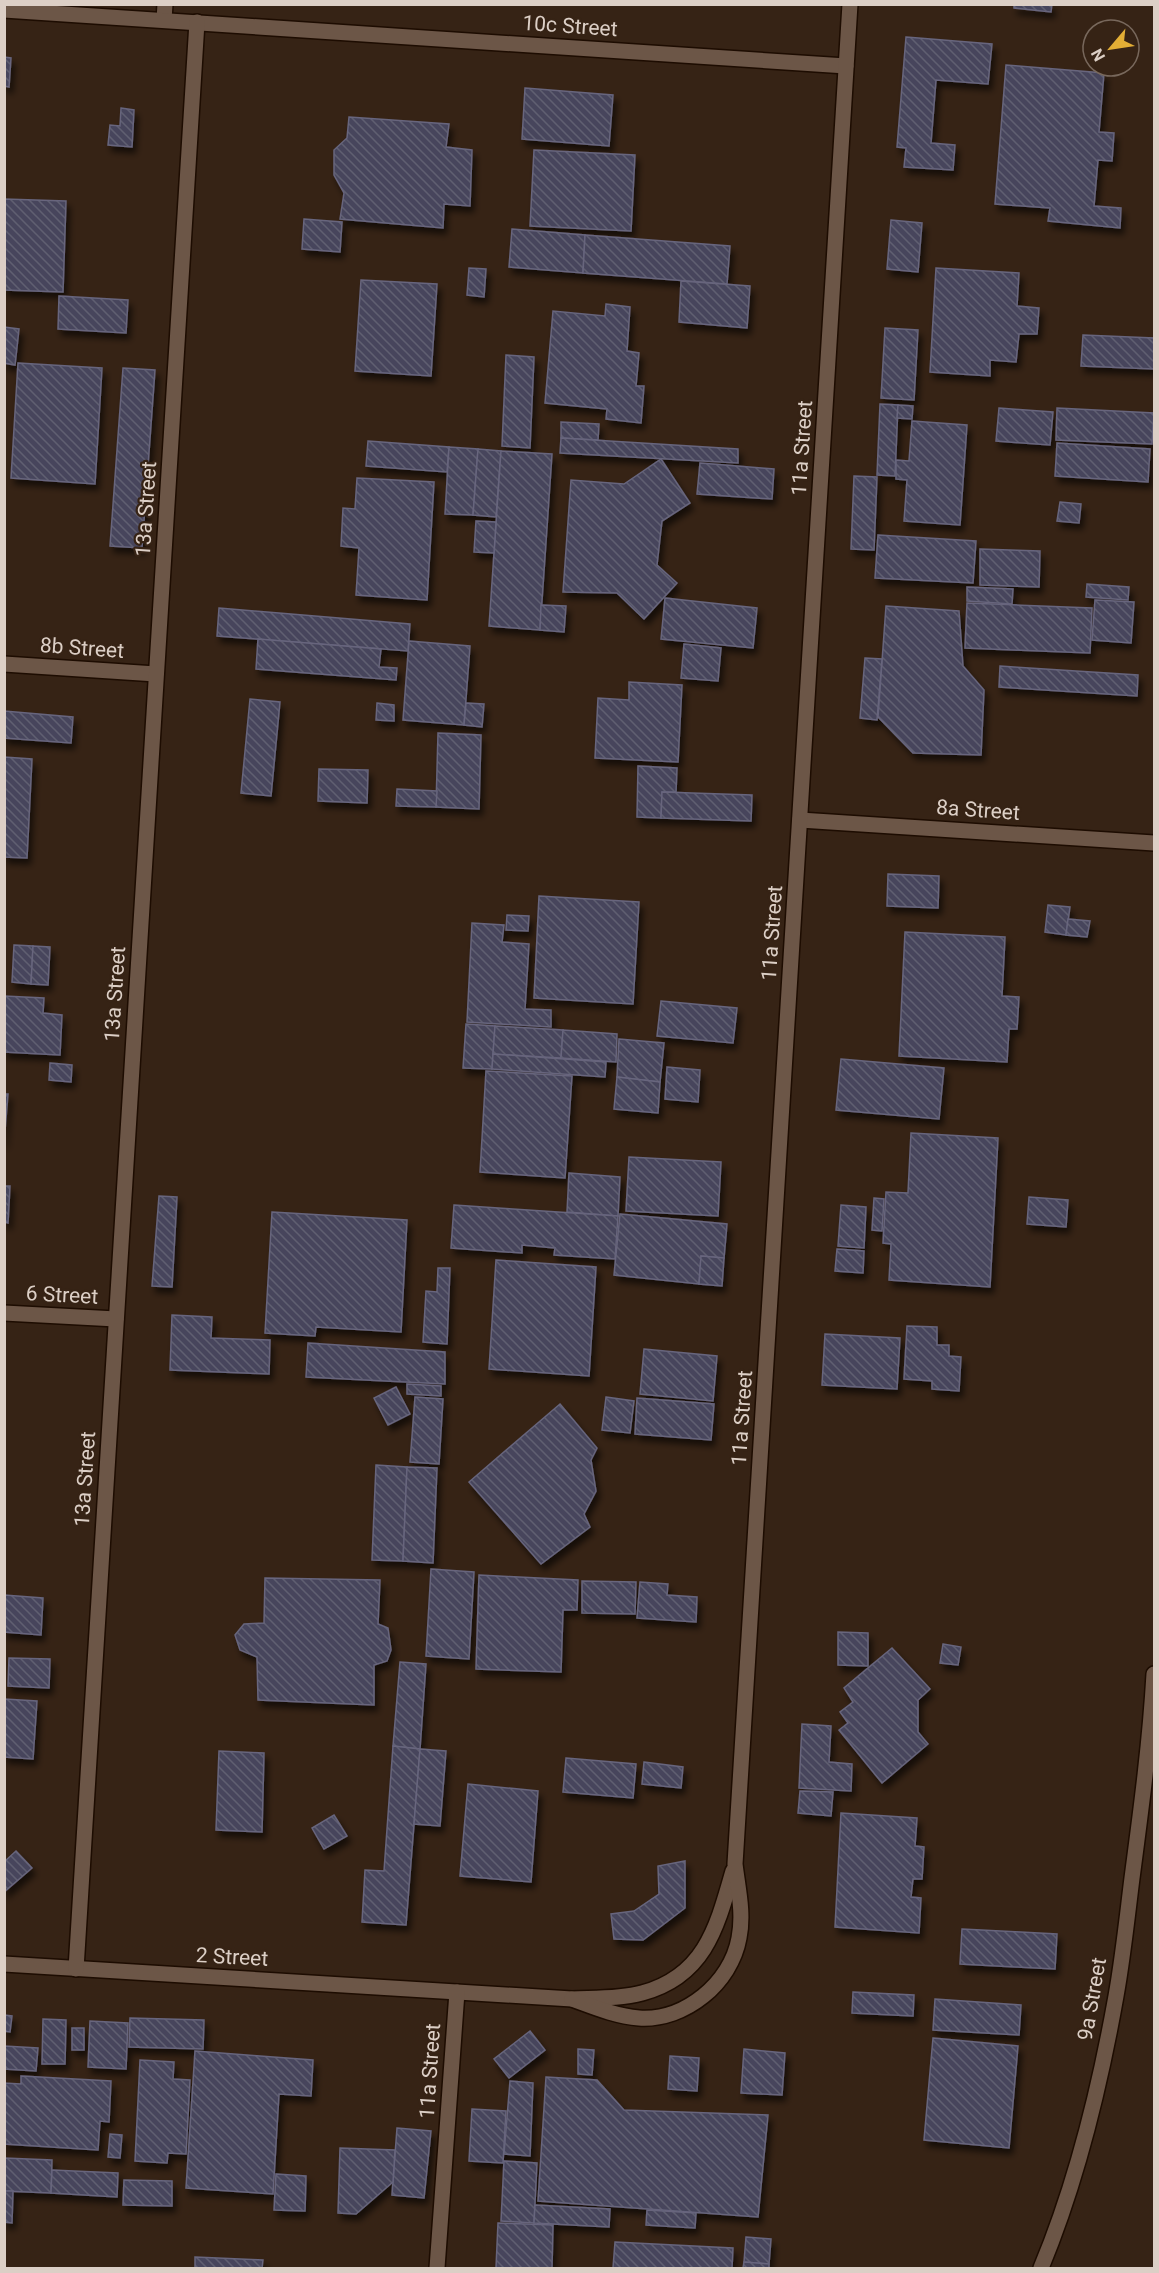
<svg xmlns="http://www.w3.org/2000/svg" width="1159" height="2273" viewBox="0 0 1159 2273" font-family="Roboto,sans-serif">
  <defs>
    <pattern id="building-back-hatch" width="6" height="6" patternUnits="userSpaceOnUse" patternTransform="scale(1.5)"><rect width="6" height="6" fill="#46455b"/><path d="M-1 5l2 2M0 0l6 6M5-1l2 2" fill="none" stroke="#605f71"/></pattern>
    <filter id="shadow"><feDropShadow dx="3.5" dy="6" stdDeviation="3" flood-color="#0009"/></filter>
  </defs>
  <rect width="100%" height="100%" fill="#362315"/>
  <!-- building -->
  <g fill="url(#building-back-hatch)" stroke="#67657d" stroke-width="1.5" filter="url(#shadow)">
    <polygon points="1014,4 1052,4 1051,12 1014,8"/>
    <polygon points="906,37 992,44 988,84 936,80 931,143 955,145 953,170 904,167 906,148 897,147"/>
    <polygon points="4,57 11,58 9,87 4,86"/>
    <polygon points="1006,65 1104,73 1099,132 1114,133 1112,161 1098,160 1094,206 1121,208 1120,228 1048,221 1050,208 995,204"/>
    <polygon points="525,88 613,95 609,146 522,139"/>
    <polygon points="121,108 134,110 132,147 108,145 110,125 120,126"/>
    <polygon points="349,117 449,124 446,147 472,150 470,206 444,204 443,228 340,219 344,193 334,175 334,150 347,138"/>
    <polygon points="534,150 635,155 631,231 530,226"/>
    <polygon points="4,199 66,201 63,292 4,290"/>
    <polygon points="304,219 342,222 340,252 302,249"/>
    <polygon points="891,220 922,223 918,272 887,269"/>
    <polygon points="512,229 585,235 583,273 509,267"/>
    <polygon points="585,235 730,246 727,284 583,273"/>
    <polygon points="469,268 486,269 484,297 467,295"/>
    <polygon points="936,268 1019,273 1017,306 1039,308 1037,334 1019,334 1016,362 990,360 990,376 930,372"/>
    <polygon points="361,280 437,284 431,376 355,371"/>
    <polygon points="681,281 750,286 747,328 679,322"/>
    <polygon points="59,296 128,300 126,333 58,329"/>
    <polygon points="606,304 630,307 627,351 639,353 636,386 644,386 641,423 606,419 607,409 545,403 553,311 605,316"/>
    <polygon points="4,327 19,329 15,365 4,363"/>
    <polygon points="885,328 918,330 914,400 881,398"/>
    <polygon points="1083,335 1154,338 1154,369 1081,366"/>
    <polygon points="506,355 534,357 530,448 502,446"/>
    <polygon points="18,363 102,368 95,484 11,478"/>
    <polygon points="123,368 155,370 142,548 110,546"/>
    <polygon points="880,404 898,405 895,476 877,475"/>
    <polygon points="898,405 913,406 912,419 897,418"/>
    <polygon points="999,408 1053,412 1050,445 996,441"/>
    <polygon points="1057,408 1154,413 1152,444 1056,440"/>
    <polygon points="912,421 967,425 960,525 904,521 907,480 896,479 896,460 909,461"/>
    <polygon points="561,422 599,424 598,440 561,438"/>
    <polygon points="561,438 738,449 738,463 560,453"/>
    <polygon points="368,441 449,447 447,472 366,466"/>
    <polygon points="1057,443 1150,449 1148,482 1055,476"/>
    <polygon points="449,447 478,449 473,515 445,514"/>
    <polygon points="478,449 501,451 496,517 473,515"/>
    <polygon points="501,451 552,454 540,630 489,626"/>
    <polygon points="661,459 690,503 662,521 657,565 677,583 644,619 617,593 563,592 571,480 624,484"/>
    <polygon points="700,463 774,469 772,499 697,494"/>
    <polygon points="854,476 877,477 874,550 851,549"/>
    <polygon points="357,478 434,482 427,600 356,595 359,548 341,546 343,508 355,509"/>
    <polygon points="1060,502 1081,504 1079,523 1057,521"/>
    <polygon points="476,521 496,522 494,553 474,552"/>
    <polygon points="878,535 976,541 973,583 875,578"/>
    <polygon points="980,549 1040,551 1039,587 980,585"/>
    <polygon points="1087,584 1129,587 1128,600 1086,597"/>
    <polygon points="967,587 1013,589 1012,604 967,601"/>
    <polygon points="665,598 757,608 753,648 661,639"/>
    <polygon points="1095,600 1134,602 1131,643 1092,640"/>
    <polygon points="967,603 1092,608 1090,653 965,648"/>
    <polygon points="541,605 566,606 564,632 540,630"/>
    <polygon points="886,606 959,611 963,666 984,690 981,755 913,753 878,717"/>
    <polygon points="219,608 410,624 408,651 217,636"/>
    <polygon points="258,639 381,649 379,667 397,668 396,680 256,669"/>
    <polygon points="409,641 470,646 464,725 403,720"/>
    <polygon points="684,644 721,648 718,681 681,678"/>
    <polygon points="865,658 882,659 877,720 860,718"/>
    <polygon points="1000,666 1138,675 1137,696 999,687"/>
    <polygon points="629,682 682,685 678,762 595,758 598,698 629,700"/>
    <polygon points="250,699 280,702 271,796 241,793"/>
    <polygon points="377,703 394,705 394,721 376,720"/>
    <polygon points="466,703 484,704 482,727 464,725"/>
    <polygon points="4,711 73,717 71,743 4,738"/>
    <polygon points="438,733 481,735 479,809 436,807"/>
    <polygon points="4,757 32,759 27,858 4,857"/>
    <polygon points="638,766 677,768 676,792 662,792 661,818 637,817"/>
    <polygon points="319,769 368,770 367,803 318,801"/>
    <polygon points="397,789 437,791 436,807 396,806"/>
    <polygon points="662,792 752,795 751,821 661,818"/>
    <polygon points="888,874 939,876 938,908 887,906"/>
    <polygon points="539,896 639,902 633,1004 534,998"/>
    <polygon points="1048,905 1070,907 1066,935 1045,932"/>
    <polygon points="507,915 529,916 528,931 506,930"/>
    <polygon points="1068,919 1090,921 1087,937 1066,935"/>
    <polygon points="472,923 504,925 502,942 529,944 525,1009 551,1010 551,1027 467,1022"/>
    <polygon points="905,932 1005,937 1002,996 1019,997 1017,1029 1009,1029 1007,1062 899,1056"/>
    <polygon points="14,945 33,946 31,984 12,982"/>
    <polygon points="33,946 50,947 48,985 31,984"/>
    <polygon points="4,996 44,998 43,1013 62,1015 60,1055 4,1052"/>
    <polygon points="661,1001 737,1008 733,1043 657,1036"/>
    <polygon points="466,1024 495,1026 492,1069 463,1068"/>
    <polygon points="495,1026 563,1030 561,1058 493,1054"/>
    <polygon points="563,1030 617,1034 616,1062 561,1058"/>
    <polygon points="619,1039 664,1043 660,1082 617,1077"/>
    <polygon points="493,1054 606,1062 605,1077 492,1069"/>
    <polygon points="841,1059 944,1068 939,1119 836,1110"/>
    <polygon points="50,1063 72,1065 71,1082 49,1080"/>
    <polygon points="667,1067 700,1070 698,1102 665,1099"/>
    <polygon points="486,1071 572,1076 565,1178 480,1172"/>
    <polygon points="617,1077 660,1082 658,1113 614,1109"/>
    <polygon points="4,1094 8,1094 4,1143"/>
    <polygon points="911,1133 998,1138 990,1287 889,1280 891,1244 883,1243 886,1192 908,1193"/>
    <polygon points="629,1157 721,1162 718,1216 626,1211"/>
    <polygon points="569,1173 620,1177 618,1216 567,1212"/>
    <polygon points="4,1186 10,1186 8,1223 4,1222"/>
    <polygon points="159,1196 177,1197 172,1287 152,1286"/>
    <polygon points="1029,1197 1068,1200 1066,1227 1027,1224"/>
    <polygon points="874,1198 884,1199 882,1231 872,1230"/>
    <polygon points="454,1205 618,1216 615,1259 554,1255 555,1248 522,1245 522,1253 451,1248"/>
    <polygon points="841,1205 866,1207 864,1248 838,1246"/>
    <polygon points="272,1212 407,1220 401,1332 316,1327 315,1336 265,1333"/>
    <polygon points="620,1214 727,1224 724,1258 701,1256 699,1284 614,1275"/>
    <polygon points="837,1249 864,1251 863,1273 835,1271"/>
    <polygon points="701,1256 724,1258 722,1286 699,1284"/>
    <polygon points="496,1260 596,1267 589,1376 489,1369"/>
    <polygon points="438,1268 450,1268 447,1344 423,1342 426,1291 437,1292"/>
    <polygon points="172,1315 212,1317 211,1338 270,1340 269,1374 170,1370"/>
    <polygon points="907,1326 937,1327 937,1345 949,1345 949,1356 961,1357 959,1391 932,1389 932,1381 904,1379"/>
    <polygon points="825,1334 900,1338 897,1389 822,1385"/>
    <polygon points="308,1343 445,1352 445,1384 306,1377"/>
    <polygon points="644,1349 717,1356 713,1401 640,1394"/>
    <polygon points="407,1384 441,1386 441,1396 407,1394"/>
    <polygon points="396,1387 410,1414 388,1425 374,1398"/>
    <polygon points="415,1397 443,1399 439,1464 410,1462"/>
    <polygon points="606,1397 634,1401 630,1433 602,1430"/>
    <polygon points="637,1398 714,1404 711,1440 635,1434"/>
    <polygon points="560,1404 597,1448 591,1460 596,1491 584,1514 590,1527 541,1564 469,1482"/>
    <polygon points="376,1465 407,1467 403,1561 372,1560"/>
    <polygon points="407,1467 437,1468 433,1563 403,1561"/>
    <polygon points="431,1569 474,1572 469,1659 426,1656"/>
    <polygon points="479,1575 578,1580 577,1610 563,1610 561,1672 476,1669"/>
    <polygon points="265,1578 380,1580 378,1624 388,1628 391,1650 387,1661 374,1665 374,1705 258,1700 257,1657 240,1650 235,1635 244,1624 264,1623"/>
    <polygon points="582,1581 636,1582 635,1614 582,1613"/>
    <polygon points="640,1582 668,1584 667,1595 697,1597 696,1622 637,1618"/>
    <polygon points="4,1595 43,1598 41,1635 4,1632"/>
    <polygon points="838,1632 868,1633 868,1666 838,1665"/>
    <polygon points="943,1644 961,1647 958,1665 940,1663"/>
    <polygon points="892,1648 930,1689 918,1700 918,1732 928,1744 882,1783 839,1730 848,1723 840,1712 853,1702 844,1688"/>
    <polygon points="9,1658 50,1659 49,1688 8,1686"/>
    <polygon points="400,1662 426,1664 420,1749 393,1746"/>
    <polygon points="4,1699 37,1701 33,1759 4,1757"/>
    <polygon points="802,1724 831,1726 829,1762 852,1764 851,1791 799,1788"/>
    <polygon points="393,1746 420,1749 406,1925 362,1922 365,1870 384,1871"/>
    <polygon points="420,1749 446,1751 440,1826 414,1824"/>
    <polygon points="219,1751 264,1753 262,1832 216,1830"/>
    <polygon points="566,1758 636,1764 633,1798 563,1792"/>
    <polygon points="644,1762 683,1767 681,1788 642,1784"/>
    <polygon points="468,1784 538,1791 531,1882 460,1876"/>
    <polygon points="800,1791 833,1792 831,1816 798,1813"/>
    <polygon points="841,1813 917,1818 915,1846 924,1847 922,1879 913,1879 911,1897 921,1898 919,1933 835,1927"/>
    <polygon points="334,1815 347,1836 324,1849 312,1828"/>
    <polygon points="16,1851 32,1868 4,1892 4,1862"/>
    <polygon points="685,1861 685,1908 643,1940 614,1939 611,1914 634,1911 659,1894 658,1866"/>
    <polygon points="962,1929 1057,1934 1055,1969 960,1964"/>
    <polygon points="853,1992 914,1995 913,2016 852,2013"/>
    <polygon points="935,1999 1021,2005 1019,2035 933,2030"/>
    <polygon points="4,2015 12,2016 10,2032 4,2031"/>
    <polygon points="130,2018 204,2020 203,2049 129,2047"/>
    <polygon points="43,2019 66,2020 65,2064 42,2064"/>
    <polygon points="90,2021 128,2023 126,2069 88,2067"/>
    <rect x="72" y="2028" width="12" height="22"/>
    <polygon points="530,2031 545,2050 509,2078 494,2059"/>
    <polygon points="933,2038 1018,2046 1009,2148 924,2140"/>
    <polygon points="4,2046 38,2048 36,2071 4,2069"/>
    <polygon points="578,2049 594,2050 592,2075 578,2074"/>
    <polygon points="744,2049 785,2053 782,2095 741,2093"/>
    <polygon points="195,2051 313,2060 311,2096 279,2094 273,2194 186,2188"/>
    <polygon points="670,2056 699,2058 697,2091 668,2089"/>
    <polygon points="140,2060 174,2062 173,2079 190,2080 186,2154 168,2153 167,2163 135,2161"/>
    <polygon points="21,2076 111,2081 109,2122 100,2121 98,2150 4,2144 4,2083 21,2084"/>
    <polygon points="546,2077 597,2080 624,2110 768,2115 758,2217 538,2201"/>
    <polygon points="510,2081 533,2083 530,2156 504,2154"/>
    <polygon points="472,2109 506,2111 503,2163 469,2161"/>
    <polygon points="397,2128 431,2131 424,2198 392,2195"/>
    <polygon points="110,2134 122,2135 120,2158 108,2157"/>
    <polygon points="340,2148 395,2150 393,2182 356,2214 338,2213"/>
    <polygon points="4,2158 52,2160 51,2193 4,2191"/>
    <polygon points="504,2161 537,2163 534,2223 501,2221"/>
    <polygon points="52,2170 118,2173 117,2197 51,2193"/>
    <polygon points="276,2174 306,2176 305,2211 274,2210"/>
    <polygon points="124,2180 172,2181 172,2206 123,2205"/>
    <polygon points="4,2191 13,2191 12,2223 4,2222"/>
    <polygon points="535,2205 610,2209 609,2227 534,2223"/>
    <polygon points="647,2210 696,2213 695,2228 646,2225"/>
    <polygon points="498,2223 553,2225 552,2268 496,2268"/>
    <polygon points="746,2237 771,2239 769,2264 744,2262"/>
    <polygon points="615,2242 733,2248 732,2268 613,2268"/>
    <polygon points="195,2257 263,2260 262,2268 195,2268"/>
    <polygon points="744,2262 769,2264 769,2268 743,2268"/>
  </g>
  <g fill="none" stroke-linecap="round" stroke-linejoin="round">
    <defs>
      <polyline id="lane" points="164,20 165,4"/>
      <g id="street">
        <polyline points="4,10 846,66"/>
        <polyline points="4,664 156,674"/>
        <polyline points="800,820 1154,843"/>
        <polyline points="4,1313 116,1319"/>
        <path d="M4,1964L572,1999C595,1998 620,1999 642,1993C705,1976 717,1927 733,1871"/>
        <polyline points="76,1969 197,22"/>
        <path d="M572,1999C594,2007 615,2016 639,2018C685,2021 731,1983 739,1938C744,1913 738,1889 735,1864L850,4"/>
        <polyline points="437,2268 457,1992"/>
        <path d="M1041,2268C1076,2184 1100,2086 1116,1996C1123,1957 1127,1918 1132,1878C1141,1810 1150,1743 1154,1674"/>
      </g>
    </defs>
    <!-- lane casing -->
    <use href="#lane" stroke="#1d0c01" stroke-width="18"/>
    <!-- street casing -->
    <use href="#street" stroke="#1d0c01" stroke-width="18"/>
    <!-- lane -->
    <use href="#lane" stroke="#6c5647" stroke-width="15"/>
    <!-- street -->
    <use href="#street" stroke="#6c5647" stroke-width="15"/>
  </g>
  <g text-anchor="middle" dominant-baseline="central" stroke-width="4.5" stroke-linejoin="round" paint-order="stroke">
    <!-- street labels -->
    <g font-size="21" fill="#dccfc6" stroke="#362315">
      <text transform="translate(570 26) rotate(4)">10c Street</text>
      <text transform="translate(802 448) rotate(-86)">11a Street</text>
      <text transform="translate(146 509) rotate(-86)">13a Street</text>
      <text transform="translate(82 648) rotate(4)">8b Street</text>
      <text transform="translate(978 810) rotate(4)">8a Street</text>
      <text transform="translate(772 933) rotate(-86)">11a Street</text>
      <text transform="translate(115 994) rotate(-86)">13a Street</text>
      <text transform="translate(62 1295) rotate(3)">6 Street</text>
      <text transform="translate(742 1418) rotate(-86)">11a Street</text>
      <text transform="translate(85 1479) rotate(-86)">13a Street</text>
      <text transform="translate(232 1957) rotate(3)">2 Street</text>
      <text transform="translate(1092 1999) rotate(-80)">9a Street</text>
      <text transform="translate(430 2071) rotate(-86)">11a Street</text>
    </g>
  </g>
  <!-- border -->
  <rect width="1159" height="2273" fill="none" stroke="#dccfc6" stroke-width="12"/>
  <!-- north arrow -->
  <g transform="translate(1111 48) rotate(241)"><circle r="28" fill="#362315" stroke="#78685c" stroke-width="1.5"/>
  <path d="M0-4.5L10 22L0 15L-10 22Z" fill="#e3ae35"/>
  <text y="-9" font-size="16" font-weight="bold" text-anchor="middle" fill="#dccfc6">N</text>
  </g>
</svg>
